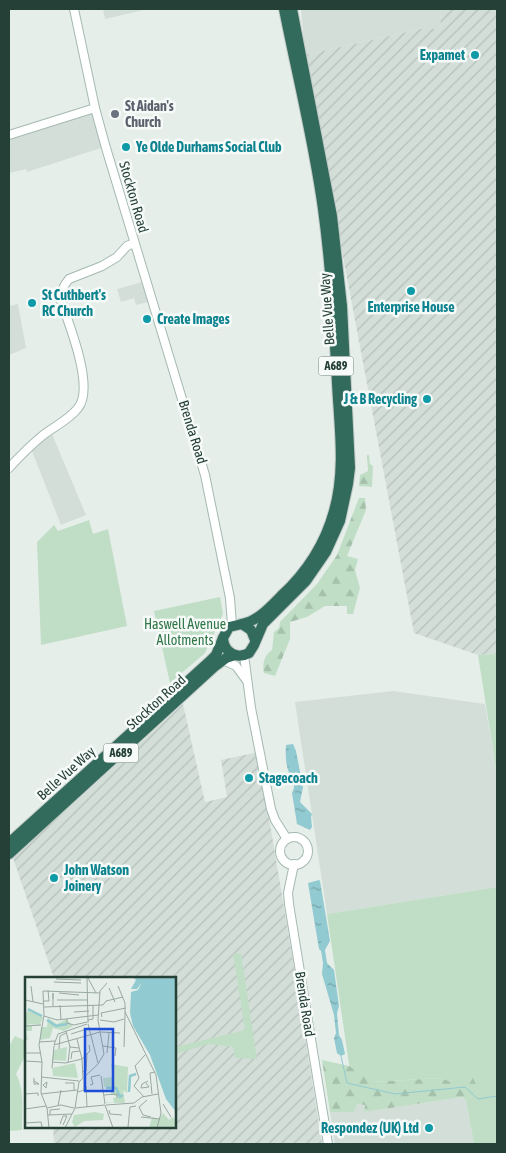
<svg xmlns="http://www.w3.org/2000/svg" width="506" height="1153" viewBox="0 0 506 1153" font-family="'Asap Condensed',sans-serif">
  <defs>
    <pattern id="industrial-furrows" width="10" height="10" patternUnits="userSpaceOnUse" patternTransform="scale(1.25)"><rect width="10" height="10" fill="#d4ded9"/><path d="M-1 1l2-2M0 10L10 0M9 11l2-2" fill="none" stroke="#b6c0bb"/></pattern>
    <pattern id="forest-firs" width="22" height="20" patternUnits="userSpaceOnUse" patternTransform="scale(1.25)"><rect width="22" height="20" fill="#c0dec6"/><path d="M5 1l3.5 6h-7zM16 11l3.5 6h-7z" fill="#a5c0ab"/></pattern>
    <pattern id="water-ripples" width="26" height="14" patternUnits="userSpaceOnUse" patternTransform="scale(1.25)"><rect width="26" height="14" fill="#91cad0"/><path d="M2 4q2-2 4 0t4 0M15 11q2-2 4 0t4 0" fill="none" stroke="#76a5aa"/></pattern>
  </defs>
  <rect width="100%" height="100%" fill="#e6eeea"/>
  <!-- built -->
  <g fill="#d4ded9">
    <polygon points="103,9 148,9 105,19"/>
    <polygon points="301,9 441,9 440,29 420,29 305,55"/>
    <polygon points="94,111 104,147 27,172 26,169 9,173 9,137"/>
    <polygon points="142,282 148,302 136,305 134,298 121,302 117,289"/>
    <polygon points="18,304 26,348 9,355 9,306"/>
    <polygon points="52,434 86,515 61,525 32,451"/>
    <polygon points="393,691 485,704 497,775 497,887 327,914 295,702"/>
    <polygon points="463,1097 466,1101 474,1144 335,1144 330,1112 354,1112 356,1104 365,1105 364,1112"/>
  </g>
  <!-- industrial -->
  <g fill="url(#industrial-furrows)">
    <polygon points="441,9 497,9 497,654 478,655 414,633 305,55 420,29 440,29"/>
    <polygon points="183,704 205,802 227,797 221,760 258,752 298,991 322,1144 54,1144 53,1127 175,1127 175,978 54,978 13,858"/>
  </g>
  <!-- green -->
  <g fill="#c0dec6">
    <polygon points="89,520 93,534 108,529 127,626 41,645 37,542 54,525 58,531"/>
    <polygon points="220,597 223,614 205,653 170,683 154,611"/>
    <polygon points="497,654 497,775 478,655"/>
    <polygon points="497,887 497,1144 474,1144 466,1101 479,1091 440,1078 374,1082 350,1071 327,914"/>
    <polygon points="241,953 257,1059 235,1058 233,1047 209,1044 175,1054 175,1047 245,1030 233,954"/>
    <path d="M15,1036L26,1041V1054L16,1074C25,1090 22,1112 22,1130L9,1131V1046Z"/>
  </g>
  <!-- forest -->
  <g fill="url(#forest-firs)">
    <polygon points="367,455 369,455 370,464 373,466 372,487 359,486 360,475 368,471"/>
    <path d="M359,498H365L366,510L347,556L358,559L355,570L360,588L353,614H347V606H325L307,617L290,622V639L275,676L264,673C262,665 264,655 272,650L274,632L279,628L280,622L317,584L337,555Z"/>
    <polygon points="322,1060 349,1066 374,1082 440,1078 452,1082 464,1072 473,1078 479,1091 466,1101 463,1097 364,1112 365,1105 357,1104 354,1112 330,1112"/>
  </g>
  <!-- water -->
  <g fill="url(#water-ripples)">
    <path d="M293,744L296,751L303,787L300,802L312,814L311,817L312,827L310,830L297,824L292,793L294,788V781C286,772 285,757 286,745Z"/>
    <polygon points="319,880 320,881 330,941 325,950 327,963 334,970 339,1006 337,1013 339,1035 342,1040 345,1054 341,1056 337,1053 334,1038 336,1033 334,1015 322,974 323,963 321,951 319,949 308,883"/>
  </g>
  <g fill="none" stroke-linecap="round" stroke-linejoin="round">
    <!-- stream -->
    <polyline stroke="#91cad0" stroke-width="1" points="341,1056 347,1083 395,1094 465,1087 478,1099 497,1096"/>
    <defs>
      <g id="secondary">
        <polyline points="74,9 95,108 106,148 205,475 230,598 232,625"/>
        <polyline points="9,135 95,108"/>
        <path d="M9,468C19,457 30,446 42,436C53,427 69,420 78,408C95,388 69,324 61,301C60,292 63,286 69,279L102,266L117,257L127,246L134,243"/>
        <polyline points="244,655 251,708 271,809 275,820 287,839"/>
        <polyline points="223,660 236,666 247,681"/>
        <circle cx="294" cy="851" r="14"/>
        <polyline points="294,864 288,893 289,904 328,1144"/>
      </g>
      <g id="highway">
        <path d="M242,624C258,621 270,607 281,596C306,573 325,544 334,511C346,469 339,425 337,383C334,325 331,267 323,209C314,142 297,75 284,9"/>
        <path d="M255,640L251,630L242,624L229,627L223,638C224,652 236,660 249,653L254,645L263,624L306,581L326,552L340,521L348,484L350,468L342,306L332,216L292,9"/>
        <polyline points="9,843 210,661 216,655 223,638"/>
        <polyline points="9,854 214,667 226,658 235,655"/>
      </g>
    </defs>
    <!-- secondary casing -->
    <use href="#secondary" stroke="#a4b9b1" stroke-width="10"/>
    <!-- highway casing -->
    <use href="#highway" stroke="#c2cac7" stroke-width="12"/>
    <!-- secondary -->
    <use href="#secondary" stroke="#fff" stroke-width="8"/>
    <!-- highway -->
    <use href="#highway" stroke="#326b5c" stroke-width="10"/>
  </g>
  <!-- markers -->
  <g fill="#0f9aa8" stroke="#f6faf8" stroke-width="2">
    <circle cx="475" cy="55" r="5"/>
    <circle cx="126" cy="147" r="5"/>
    <circle cx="411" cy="291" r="5"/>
    <circle cx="32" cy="303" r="5"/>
    <circle cx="147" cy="319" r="5"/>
    <circle cx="427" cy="399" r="5"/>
    <circle cx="249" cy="778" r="5"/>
    <circle cx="54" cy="878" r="5"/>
    <circle cx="429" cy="1128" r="5"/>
  </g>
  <circle fill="#6b7280" stroke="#f6faf8" stroke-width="2" cx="115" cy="114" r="5"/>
  <g text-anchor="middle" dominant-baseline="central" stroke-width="5" stroke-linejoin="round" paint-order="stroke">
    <!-- shield labels -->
    <g fill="#f6faf8" stroke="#647871" stroke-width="1">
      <rect x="318.5" y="356.5" width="35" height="19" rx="4"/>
      <rect x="103.5" y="743.5" width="35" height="19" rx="4"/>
    </g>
    <g font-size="12" font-weight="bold" fill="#254037">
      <text x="336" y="366">A689</text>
      <text x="121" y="753">A689</text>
    </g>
    <!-- culture labels -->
    <g font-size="14" font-weight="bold" fill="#0d838f" stroke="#f6faf8" text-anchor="start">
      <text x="465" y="55" text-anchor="end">Expamet</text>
      <text x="136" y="147">Ye Olde Durhams Social Club</text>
      <text x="42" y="295">St Cuthbert's<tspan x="42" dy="16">RC Church</tspan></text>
      <text x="411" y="307" text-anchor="middle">Enterprise House</text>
      <text x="157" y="319">Create Images</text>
      <text x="417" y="399" text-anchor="end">J &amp; B Recycling</text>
      <text x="259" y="778">Stagecoach</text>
      <text x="64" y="870">John Watson<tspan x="64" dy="16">Joinery</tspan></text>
      <text x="419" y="1128" text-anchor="end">Respondez (UK) Ltd</text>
    </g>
    <!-- worship labels -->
    <g font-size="14" font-weight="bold" fill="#5b616d" stroke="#f6faf8" text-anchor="start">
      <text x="125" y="106">St Aidan's<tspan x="125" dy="16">Church</tspan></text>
    </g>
    <!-- street labels -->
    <g font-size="14" fill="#254037" stroke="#f6faf8">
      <text transform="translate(134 197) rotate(74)">Stockton Road</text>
      <text transform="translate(327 309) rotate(-94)">Belle Vue Way</text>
      <text transform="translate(193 432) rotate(73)">Brenda Road</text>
      <text transform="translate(156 702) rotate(-42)">Stockton Road</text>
      <text transform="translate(66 773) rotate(-42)">Belle Vue Way</text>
      <text transform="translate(305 1004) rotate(81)">Brenda Road</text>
    </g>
    <!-- park labels -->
    <g font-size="14" fill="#307647" stroke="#f6faf8">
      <text x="185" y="624">Haswell Avenue<tspan x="185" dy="16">Allotments</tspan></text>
    </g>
  </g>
  <!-- overview -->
  <g transform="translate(25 977)">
    <rect width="151" height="151" fill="#e6eeea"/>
    <path d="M3,33L18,40L15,48L2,47L7,49V54H1L3,63L0,62V39ZM23,41L32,47L41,42L48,49L39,54L28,51L25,61L15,63L16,50H22ZM42,70L41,84L27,83L29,73ZM86,87L103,90L102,116L98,113L100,126H82L81,125L89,126L88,121L93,120L86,117V110H79L78,101L88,100ZM70,135L79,137L78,143L59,144L50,150L47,145L49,138ZM138,136L144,143L147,140L151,143V151H124L127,140L134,142Z" fill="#c0dec6"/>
    <path d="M50,86L53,101L28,99L27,91Z" fill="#c0dec6"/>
    <path d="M108,0H151V135L141,122L125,78L108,49L105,36L106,15L113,13L117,5L112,12H106L111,3Z" fill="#91cad0"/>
    <path fill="none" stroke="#91cad0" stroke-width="2.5" d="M3,32L17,39M22,43L31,49L42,47M81,111H91L95,120L98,118M104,115L105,99L111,97"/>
    <path fill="none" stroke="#99a8a2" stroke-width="1" d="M62,0L63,46M63,1L71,16M31,2L56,3M29,5L56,6M6,9L8,25M93,9L100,26V38M84,11L90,25M18,14L19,38L14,68L17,85L16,116L22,131L24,151M18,14L75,16M34,16L54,18M28,22V16V29M0,23L18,27M32,23H62M18,24H24L23,13M35,28L36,43M19,30L78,28L81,24L98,20M49,35L64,34M100,35L131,98L136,136L132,151M19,39L32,43L73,38M77,40L76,36L101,31M42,42V46L49,48L62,45M63,43L68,42V28M75,43L89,45L99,42M63,47L73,86M1,49L16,48M41,54L45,70L54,71M76,55L95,56M46,57L65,51M14,65L30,64M29,68L75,55M29,68L33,57L62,47M78,69L91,71L90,79M99,70L100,38M34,72L35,59L41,56M0,76H16M82,76L84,56M46,82L47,75L55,74M0,84L17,85M27,85L40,86L57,82L52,62M43,86L45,69M73,87L79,77L73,43L75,14L82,6M27,91L29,69M57,95L61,94L62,76M76,99L80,127M16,100L54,104M58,101L57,82L65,74L64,68M114,101L110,89L120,78M114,101L109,109L119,120M9,104L14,107H9V101M40,106H49V113M121,106L124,110L116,111L117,107L123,104M18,108L22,105L21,111L18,108M65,108L68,107L66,100L75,98M61,109L62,130M53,115L59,113V102M0,117L13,116V119M16,117L52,113M127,117L125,96L130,95M79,118L92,117V121M122,123L114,130L118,138L126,140M138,127L146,140M80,128L88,151M81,128L109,126L117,120L133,117M33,129L36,113M22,131L36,128L49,131M50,131L80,128M0,132L21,129M84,133L85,137L97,138M23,138L47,137M25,138V133L35,132M116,140L135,142M0,146L16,145L17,150M35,147L38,139H42L38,148M103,150L105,130L111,129M40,151L50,131L54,105L73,87"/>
    <path fill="#1d4ed8" fill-opacity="0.15" stroke="#1d4ed8" stroke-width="2.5" d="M60,52H88V114H60Z"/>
    <rect width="151" height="151" fill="none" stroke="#254037" stroke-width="2.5"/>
  </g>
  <!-- border -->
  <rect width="506" height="1153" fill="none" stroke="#254037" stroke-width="20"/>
</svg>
